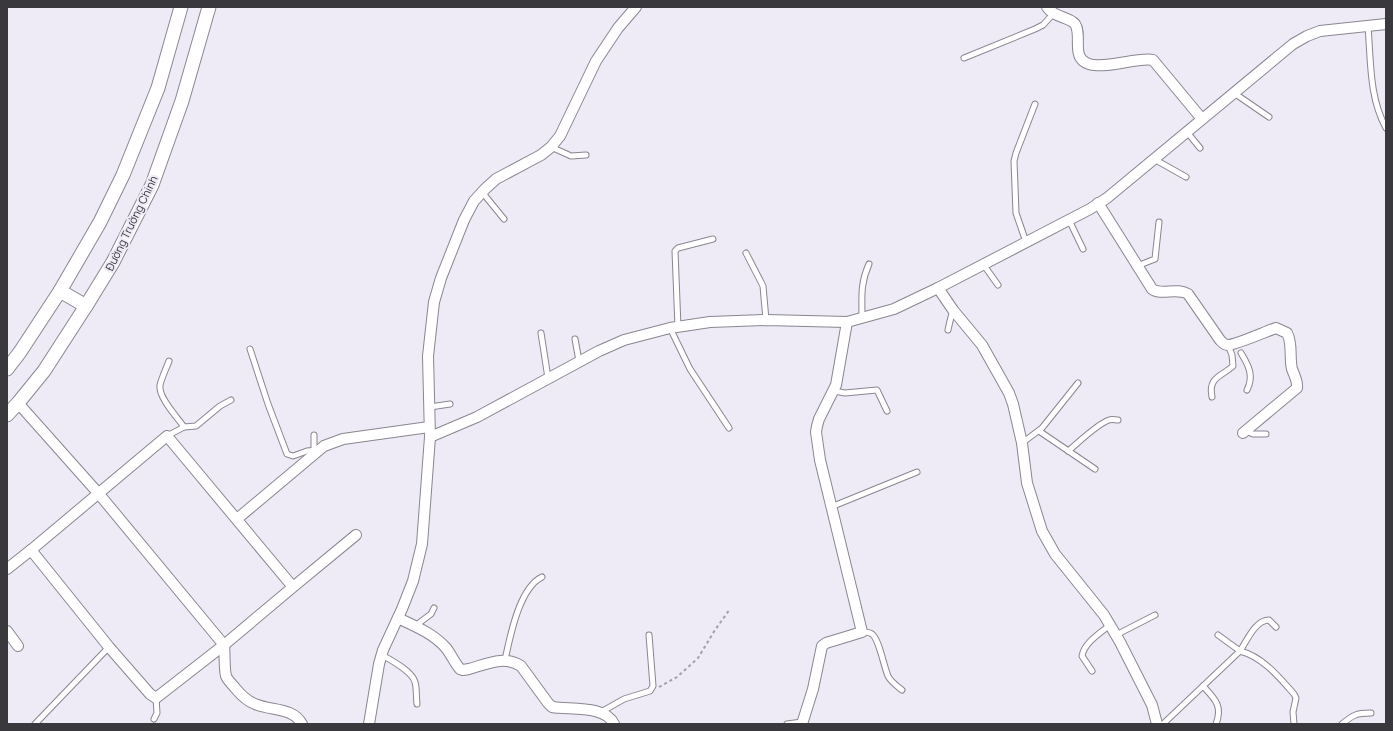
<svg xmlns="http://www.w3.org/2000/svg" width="1393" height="731" viewBox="0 0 1393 731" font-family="Manrope,sans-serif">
  <rect width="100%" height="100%" fill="#eeebf6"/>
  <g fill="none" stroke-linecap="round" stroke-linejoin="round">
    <defs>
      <g id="lane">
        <path d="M1368,27C1371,61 1369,97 1386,128"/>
        <polyline points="964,58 1035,29 1043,25 1053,14"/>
        <polyline points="1234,93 1269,117"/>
        <polyline points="1187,132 1200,148"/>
        <polyline points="551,147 571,156 586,155"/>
        <polyline points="1154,159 1186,177"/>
        <polyline points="482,192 504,219"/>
        <polyline points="1069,220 1083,249"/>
        <polyline points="1026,242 1016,213 1014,161 1016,153 1035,104"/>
        <polyline points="746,253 763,286 766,320"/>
        <polyline points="983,264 998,285"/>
        <polyline points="1137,266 1155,259 1159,222"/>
        <path d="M862,318C862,297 860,284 869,264"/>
        <polyline points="678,327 675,251 678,248 713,239"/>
        <polyline points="670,328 690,369 729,428"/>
        <polyline points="948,330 950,321 953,310"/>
        <polyline points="541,333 548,378"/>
        <polyline points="575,339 579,361"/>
        <polyline points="250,349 268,404 287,454 293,456 307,451 317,450"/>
        <path d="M1241,353C1249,366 1254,376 1247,390"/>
        <path d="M169,361C166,369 162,377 160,385C158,397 177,417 184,427"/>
        <polyline points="834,391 845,393 877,390 887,411"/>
        <path d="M1212,397C1208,377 1221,377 1233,366L1232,355L1228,345"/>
        <polyline points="430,407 450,404"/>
        <polyline points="1039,431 1095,469"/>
        <polyline points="1246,431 1253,434 1266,434"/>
        <polyline points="167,436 184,427 196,426 220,406 231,400"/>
        <polyline points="1022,443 1042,428 1078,383"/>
        <polyline points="314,450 314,435"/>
        <path d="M1068,451C1078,443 1097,424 1109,420C1112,419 1115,420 1118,420"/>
        <polyline points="831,507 917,472"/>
        <polyline points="415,626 431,614 434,608"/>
        <path d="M862,632C865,632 869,632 872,634C879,639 884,667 888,676C891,682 897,686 902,690"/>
        <polyline points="1116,635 1155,615"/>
        <path d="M1218,635L1240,651C1247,641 1255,620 1269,620L1276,627"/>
        <path d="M382,655C391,660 412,671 415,682C417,689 416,697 417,704"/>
        <path d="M505,660C510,637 519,588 542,577"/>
        <path d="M1092,671L1082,656C1084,643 1100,633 1110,625"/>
        <path d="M1203,686C1215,699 1223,706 1216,724"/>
        <polyline points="601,712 624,699 650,691 653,686 649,635"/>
        <polyline points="154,719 157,713 156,698"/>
        <polyline points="35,724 109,647"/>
        <polyline points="787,724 802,722"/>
        <path d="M1163,724L1240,651C1263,657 1279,677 1294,694L1296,698L1293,712L1294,724"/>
        <path d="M1342,724C1353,715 1356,713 1371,713"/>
      </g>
      <g id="street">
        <path d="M1047,7C1054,18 1068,16 1075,24C1081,33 1075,48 1080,57C1090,76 1135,56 1153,60L1202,119"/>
        <path d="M1098,203L1152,289C1161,296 1177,287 1188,294L1220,340C1222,342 1224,345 1228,345C1235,345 1267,331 1276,328L1287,333C1293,344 1289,357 1292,369C1294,375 1298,381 1297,388L1243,433"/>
        <polyline points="938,288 953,310 982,345 1009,393 1013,404 1022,443 1027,483 1042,531 1055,554 1104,615 1120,642 1152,705 1157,724"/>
        <path d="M18,403L99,494L224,645C225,654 224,668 226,676C228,681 233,685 236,689C241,695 247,701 255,704C271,711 293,707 302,724"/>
        <polyline points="430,437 477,417 599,351 624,340 670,328 710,322 766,320 847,322 894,309 938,288 1090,209 1107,198 1293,44 1307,36 1320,31 1386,24"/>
        <polyline points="237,519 324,446 343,439 429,427"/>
        <polyline points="7,569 31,550"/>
        <polyline points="293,587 167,436 31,550 109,647 150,694 156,698 224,645 293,587 356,535"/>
        <path d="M398,618C415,626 434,634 446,648C451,654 454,662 460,669L463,670L469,669C487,664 504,655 521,666L548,703L552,707C571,710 605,705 614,724"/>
        <polyline points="7,631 18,646"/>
        <polyline points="369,724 379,664 383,650 402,609 413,581 422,544 430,437 428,356 434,302 441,278 464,220 474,201 485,189 496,179 541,155 551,147 560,136 596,61 618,28 636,7"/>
        <polyline points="802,724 813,689 822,646 826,643 862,632 820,460 816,432 817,426 819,419 836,385 847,322"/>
      </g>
      <g id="secondary">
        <polyline points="60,291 86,306"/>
        <polyline points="7,369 20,352 60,291 100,222 123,175 158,88 181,7"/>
        <polyline points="7,415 18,403 44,371 86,306 113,262 152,185 182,101 209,7"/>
      </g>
    </defs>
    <!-- lane casing -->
    <use href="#lane" stroke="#8a8690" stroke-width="7"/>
    <!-- street casing -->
    <use href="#street" stroke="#8a8690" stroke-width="12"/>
    <!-- secondary casing -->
    <use href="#secondary" stroke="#8a8690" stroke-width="15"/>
    <!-- path -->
    <polyline stroke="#a2a0a8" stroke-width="2" stroke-dasharray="3 3" stroke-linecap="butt" points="659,687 677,677 698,658 715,630 730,609"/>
    <!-- lane -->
    <use href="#lane" stroke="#fff" stroke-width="5"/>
    <!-- street -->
    <use href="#street" stroke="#fff" stroke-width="10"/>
    <!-- secondary -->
    <use href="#secondary" stroke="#fff" stroke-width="13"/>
  </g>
  <g text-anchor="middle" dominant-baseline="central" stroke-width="4" stroke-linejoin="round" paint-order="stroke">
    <!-- street labels -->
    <g font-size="11" fill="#39383c" stroke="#eeebf6">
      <text transform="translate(131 223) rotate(-64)">Đường Trường Chinh</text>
    </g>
  </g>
  <!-- border -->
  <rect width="1393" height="731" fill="none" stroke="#39383c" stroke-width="16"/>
</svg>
